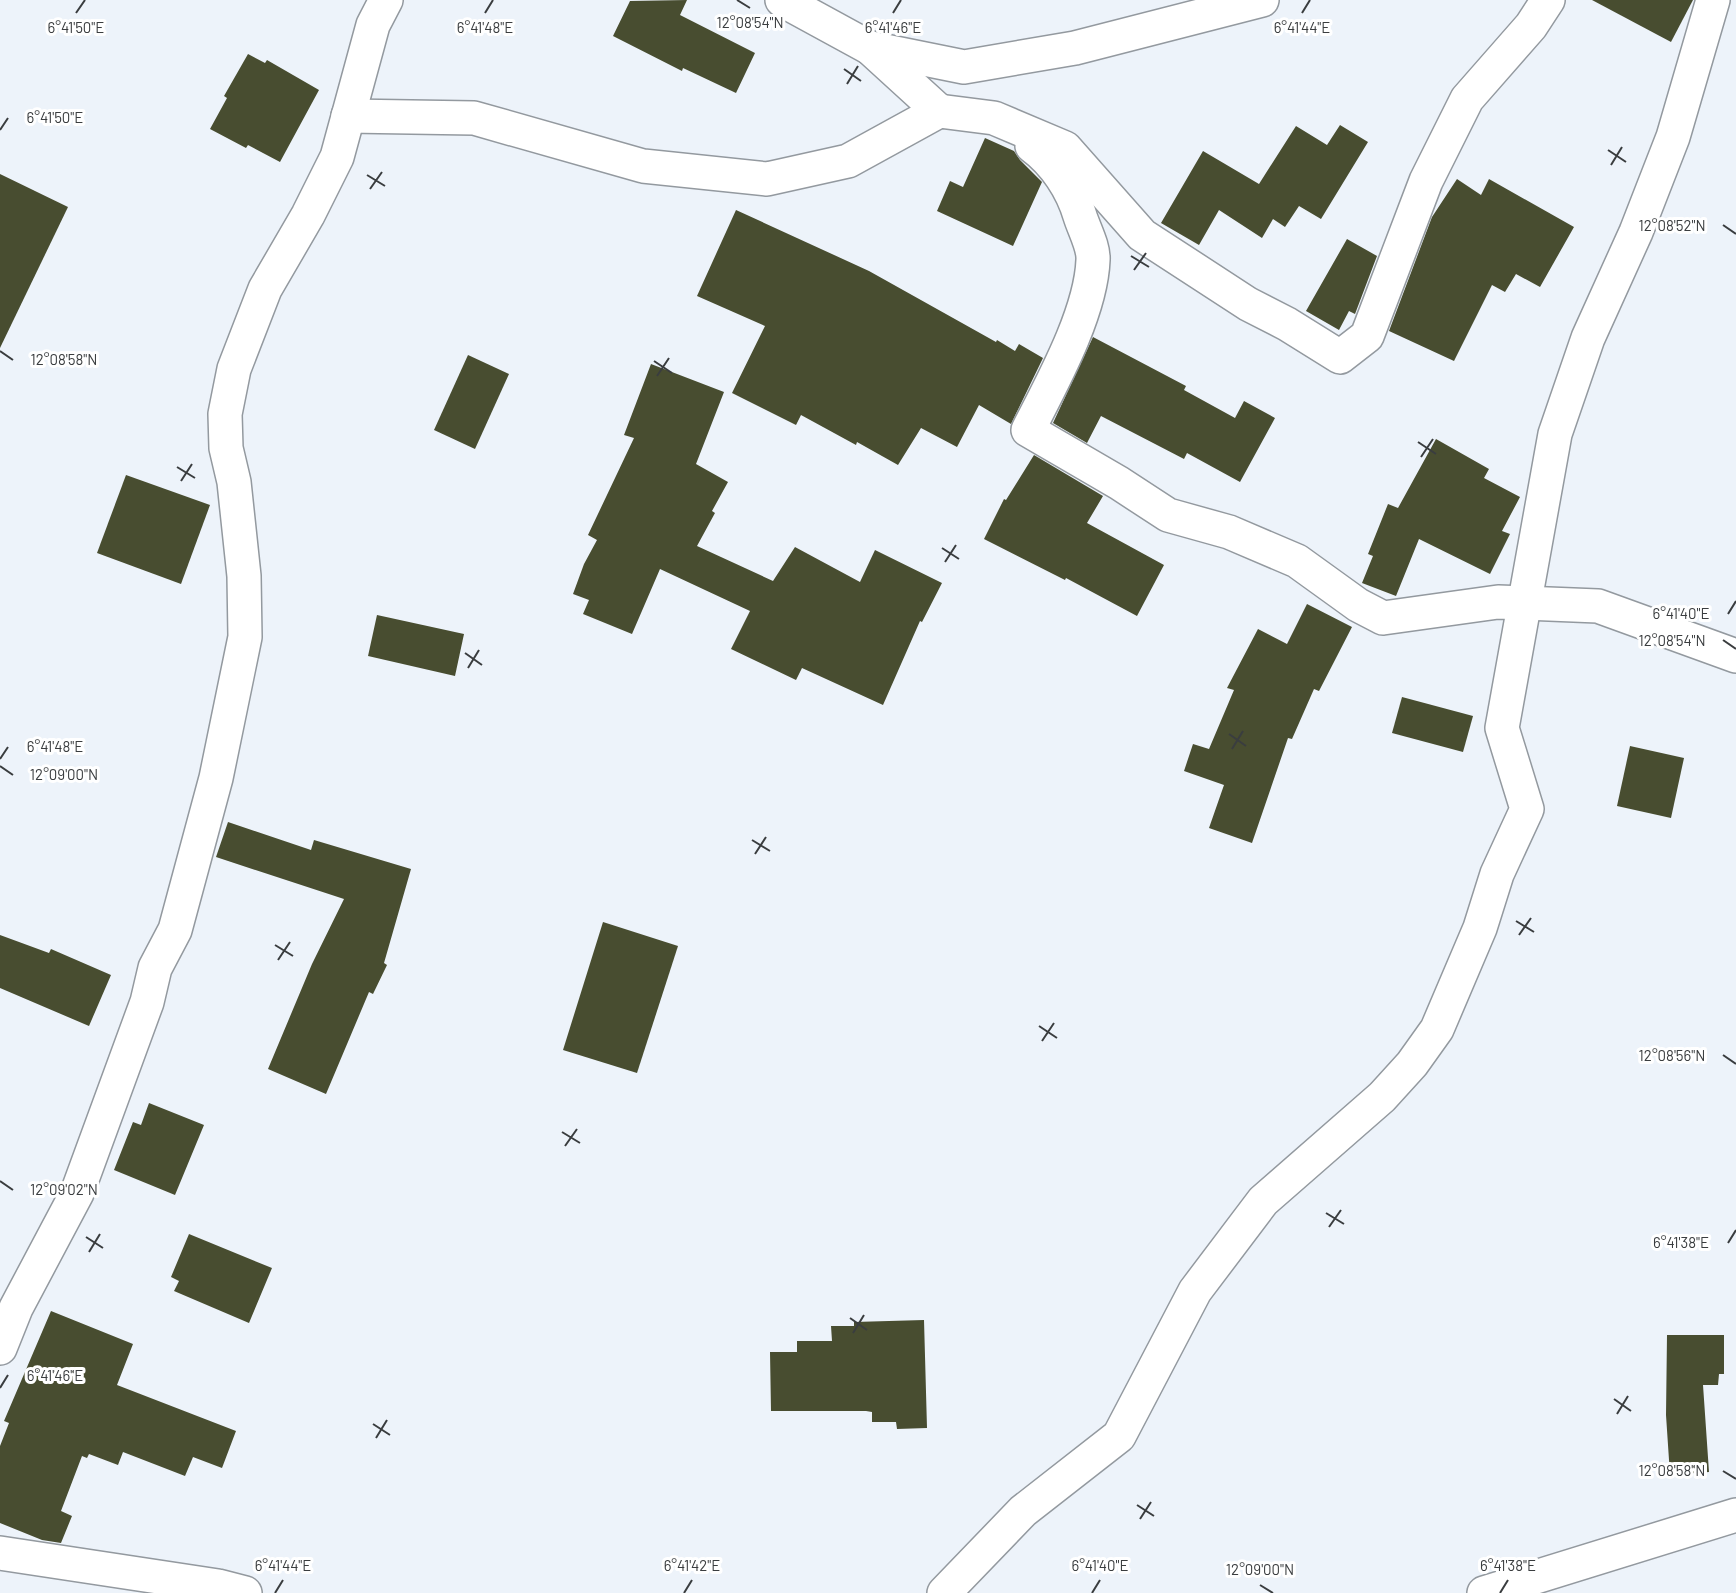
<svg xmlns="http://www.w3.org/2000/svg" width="1736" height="1593" viewBox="0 0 1736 1593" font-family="Barlow,sans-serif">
  <rect width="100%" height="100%" fill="#edf3fa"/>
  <!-- building -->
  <g fill="#484d30">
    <polygon points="687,0 680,15 755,53 736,93 683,68 682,71 613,36 630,1"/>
    <polygon points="1592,0 1693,0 1671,42"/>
    <polygon points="248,54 265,63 267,60 319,90 280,162 248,145 246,148 210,129 227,98 224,96"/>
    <polygon points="1340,125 1368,142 1321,219 1299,206 1285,227 1273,219 1262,238 1219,210 1199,245 1161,223 1203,151 1259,184 1296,126 1327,145"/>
    <polygon points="985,138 1014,151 1020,160 1042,182 1013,246 937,211 950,181 963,187"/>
    <polygon points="0,174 68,207 0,348"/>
    <polygon points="1457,179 1481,195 1489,179 1574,227 1540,287 1516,274 1505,292 1492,285 1454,361 1389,331 1432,217"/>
    <polygon points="736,210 869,271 996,342 997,340 1015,351 1019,344 1043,358 1011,424 979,405 957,447 921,428 898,465 857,442 856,445 801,415 796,425 732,393 765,326 697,296"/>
    <polygon points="1347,239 1377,256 1355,314 1349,311 1339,330 1306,311"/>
    <polygon points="1093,337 1186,386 1184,390 1235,418 1244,401 1275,418 1240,482 1187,453 1184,459 1101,416 1087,443 1053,423"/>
    <polygon points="468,355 509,374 475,449 434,430"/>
    <polygon points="651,364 724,392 696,464 728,482 712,511 715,513 697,546 773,581 795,547 860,582 875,550 942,583 922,622 920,621 883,705 802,668 796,680 731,649 750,611 660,569 632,634 583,614 589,600 573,594 584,564 597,540 588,535 634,438 624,435"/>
    <polygon points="1436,439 1489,469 1484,478 1520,497 1502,531 1510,534 1490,574 1419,539 1396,596 1362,583 1373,556 1368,554 1388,504 1398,508"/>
    <polygon points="1034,455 1103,496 1087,523 1164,565 1137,616 1066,578 1065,580 984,539 1004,499 1006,500"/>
    <polygon points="126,475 210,505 181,584 97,553"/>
    <polygon points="1307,604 1352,627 1319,691 1314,689 1292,739 1288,738 1252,843 1209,828 1224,785 1184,771 1193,744 1209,749 1234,690 1227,688 1258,629 1287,644"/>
    <polygon points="377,615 464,634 455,676 368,656"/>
    <polygon points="1402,697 1473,716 1463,752 1392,733"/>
    <polygon points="1630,746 1684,758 1671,818 1617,806"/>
    <polygon points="228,822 311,850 314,840 411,869 384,963 387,965 373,994 369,992 326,1094 268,1069 312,964 344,899 216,857"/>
    <polygon points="603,922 678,946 637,1073 563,1050"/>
    <polygon points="0,935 49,953 51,949 111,975 89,1026 0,988"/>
    <polygon points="149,1103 204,1125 175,1195 114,1170 133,1122 141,1125"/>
    <polygon points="189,1234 272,1268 249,1323 174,1291 179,1281 171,1277"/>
    <polygon points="51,1311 133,1344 117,1385 236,1431 222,1468 193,1457 185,1476 123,1452 118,1465 89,1454 87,1458 82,1456 61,1511 72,1516 61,1543 42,1540 0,1523 0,1446 9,1423 4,1421"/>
    <polygon points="924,1320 927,1428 897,1429 896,1422 872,1422 872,1412 866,1411 771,1411 770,1352 797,1352 797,1341 832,1341 831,1326 854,1326 854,1322"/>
    <polygon points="1667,1335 1724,1335 1724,1374 1719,1374 1718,1385 1703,1385 1709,1472 1670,1475 1666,1415"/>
  </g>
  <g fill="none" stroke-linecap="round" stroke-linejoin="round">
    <defs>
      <g id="minor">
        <polyline points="782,0 870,48 939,111"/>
        <polyline points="870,48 964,67 1075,48 1262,0"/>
        <polyline points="348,116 474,118 643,166 767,179 848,161 939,111 994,118 1065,148 1142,235 1248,304 1287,324 1340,357 1367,336 1426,181 1467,99 1531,26 1548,0"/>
        <path d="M1032,146C1055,163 1072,189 1080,216C1084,229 1094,247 1093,260C1091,313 1052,383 1028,430L1119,483L1168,515L1229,532L1297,561L1358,605L1383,618L1498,602L1598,606L1736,656"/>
        <polyline points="0,1348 16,1308 77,1193 147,1002 155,968 175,930 216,778 245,637 244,576 234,482 226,448 225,414 234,369 265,289 308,215 337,157 373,25 386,0"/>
        <polyline points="0,1553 218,1586 245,1593"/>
        <polyline points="944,1593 1023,1511 1119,1436 1195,1291 1263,1201 1382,1097 1412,1064 1437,1029 1480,928 1497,874 1527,809 1502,728 1555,434 1588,338 1636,232 1673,137 1713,0"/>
        <polyline points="1484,1593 1736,1515"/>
      </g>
    </defs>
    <!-- minor casing -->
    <use href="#minor" stroke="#93999f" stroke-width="36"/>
    <!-- minor -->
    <use href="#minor" stroke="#fff" stroke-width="33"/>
  </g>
  <!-- ticks -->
  <path fill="none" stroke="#3a3d3f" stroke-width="2" d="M737,0L750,8M76,13L85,0M485,13L493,0M893,13L901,0M1302,13L1310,0M844,69L861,81M847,84L858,66M0,130L8,118M1608,150L1626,162M1611,165L1622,147M367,175L385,186M370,189L382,172M1723,225L1736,234M1131,256L1149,267M1134,270L1146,253M0,351L13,360M654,361L672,373M657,376L669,358M1418,442L1436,454M1421,457L1433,439M177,467L195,478M181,481L192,464M942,548L959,559M945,562L956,545M1728,614L1736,601M1723,640L1736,649M465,653L482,665M468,668L479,650M1229,734L1246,746M1232,749L1243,731M0,759L8,747M0,766L13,775M752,840L770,851M755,854L766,837M1516,921L1534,932M1519,935L1531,918M275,945L293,956M278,960L290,942M1039,1026L1057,1038M1042,1041L1054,1023M1723,1055L1736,1064M562,1132L580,1143M565,1146L577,1129M0,1181L13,1190M1326,1213L1344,1224M1329,1227L1341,1210M86,1237L103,1248M1728,1243L1736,1230M89,1252L100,1234M850,1318L867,1330M853,1333L864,1315M0,1388L8,1375M1614,1399L1631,1411M1617,1414L1628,1396M373,1424L390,1435M376,1438L387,1420M1723,1471L1736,1479M1137,1505L1154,1516M1140,1519L1151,1502M1260,1585L1273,1593M275,1593L283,1580M684,1593L692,1580M1092,1593L1100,1580M1500,1593L1508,1580"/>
  <g font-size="15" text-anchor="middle" fill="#3a3d3f" stroke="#fff" stroke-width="6" stroke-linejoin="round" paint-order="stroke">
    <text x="750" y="28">12°08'54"N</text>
    <text x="76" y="33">6°41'50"E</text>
    <text x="485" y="33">6°41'48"E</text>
    <text x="893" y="33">6°41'46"E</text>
    <text x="1302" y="33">6°41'44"E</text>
    <text x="55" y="123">6°41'50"E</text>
    <text x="1672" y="231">12°08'52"N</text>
    <text x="64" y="365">12°08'58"N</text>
    <text x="1681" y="619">6°41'40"E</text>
    <text x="1672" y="646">12°08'54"N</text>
    <text x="55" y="752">6°41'48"E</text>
    <text x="64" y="780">12°09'00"N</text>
    <text x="1672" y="1061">12°08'56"N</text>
    <text x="64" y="1195">12°09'02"N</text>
    <text x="1681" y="1248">6°41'38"E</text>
    <text x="55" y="1381">6°41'46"E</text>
    <text x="1672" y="1476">12°08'58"N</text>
    <text x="283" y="1571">6°41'44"E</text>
    <text x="692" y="1571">6°41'42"E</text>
    <text x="1100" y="1571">6°41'40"E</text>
    <text x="1508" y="1571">6°41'38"E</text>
    <text x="1260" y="1575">12°09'00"N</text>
  </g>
</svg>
